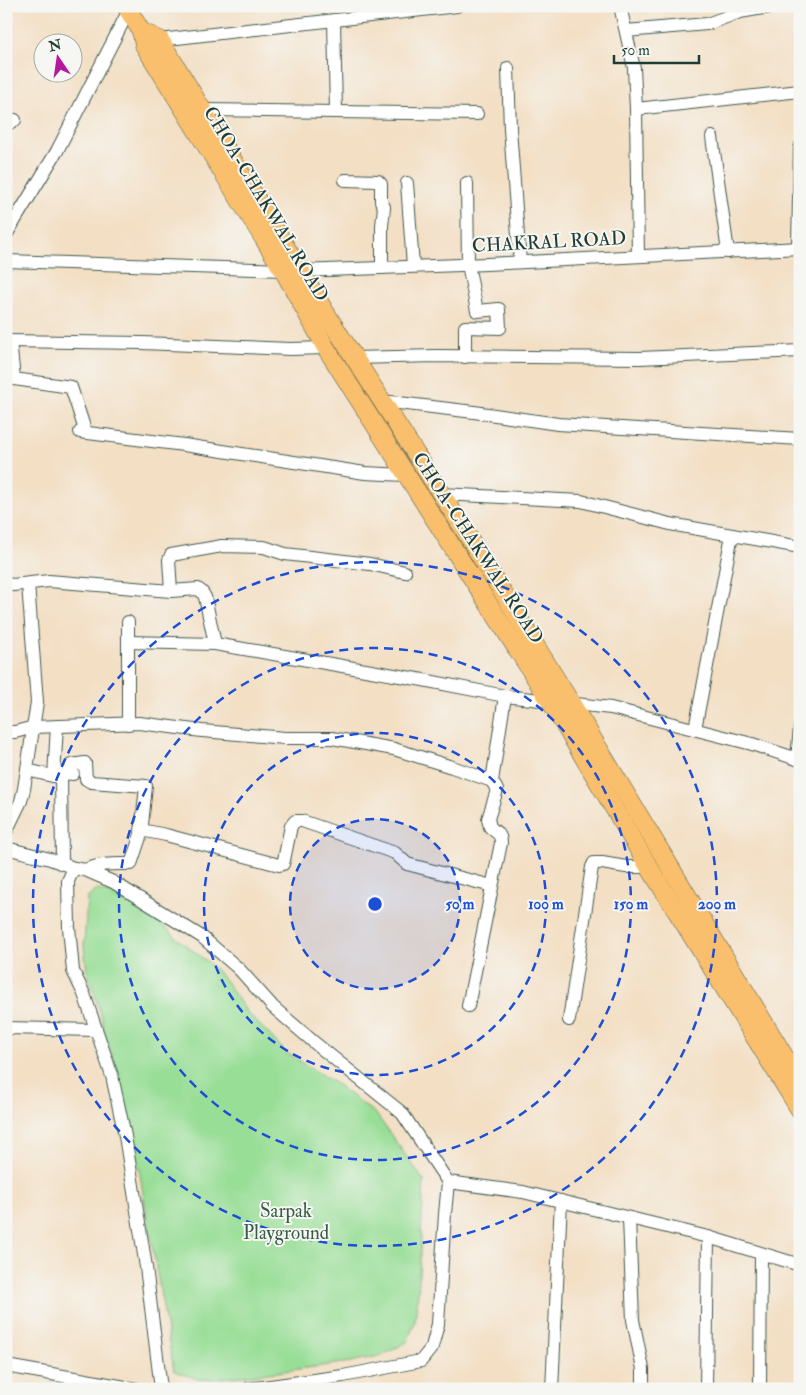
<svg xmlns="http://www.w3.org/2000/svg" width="806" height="1395" viewBox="0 0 806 1395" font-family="'IM FELL Double Pica',serif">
  <rect width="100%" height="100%" fill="#f6f6f2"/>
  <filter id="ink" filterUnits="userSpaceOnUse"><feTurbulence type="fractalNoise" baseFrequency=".02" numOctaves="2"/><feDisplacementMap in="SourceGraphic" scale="10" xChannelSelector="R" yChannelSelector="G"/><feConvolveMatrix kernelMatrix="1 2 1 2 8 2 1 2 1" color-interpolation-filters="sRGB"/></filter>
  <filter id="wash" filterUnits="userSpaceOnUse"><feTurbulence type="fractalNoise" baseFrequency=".0096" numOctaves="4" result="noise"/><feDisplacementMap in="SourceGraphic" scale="20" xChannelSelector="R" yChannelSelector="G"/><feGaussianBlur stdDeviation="1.12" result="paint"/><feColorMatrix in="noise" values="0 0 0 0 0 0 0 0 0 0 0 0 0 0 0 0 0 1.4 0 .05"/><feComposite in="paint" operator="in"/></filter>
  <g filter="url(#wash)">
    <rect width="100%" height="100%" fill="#f3dfc4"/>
    <!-- green -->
    <polygon fill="#99de97" stroke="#5c8e66" points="97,890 117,895 147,910 179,940 208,962 225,980 246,1011 286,1052 336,1084 376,1114 424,1181 418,1294 415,1322 407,1342 383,1355 351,1362 254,1375 201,1380 174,1371 137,1158 117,1070 104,1031 101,1015 87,972 84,946 87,898"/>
  </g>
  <g filter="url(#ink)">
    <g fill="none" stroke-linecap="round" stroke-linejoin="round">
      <defs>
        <g id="minor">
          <polyline points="620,6 634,68 636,109 638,256"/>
          <polyline points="334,20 336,112"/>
          <polyline points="626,31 707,24 740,12 776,6"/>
          <polyline points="160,40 457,6"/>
          <polyline points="508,68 510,129 520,262"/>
          <polyline points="636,109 800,91"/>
          <polyline points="203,110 477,114"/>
          <polyline points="6,125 15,120"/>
          <polyline points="712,137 728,252"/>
          <polyline points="345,180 378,181 381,184 381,201 384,207 382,226 382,268"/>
          <polyline points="407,183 413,266"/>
          <polyline points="6,235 57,151 129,10"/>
          <polyline points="798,248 800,147"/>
          <polyline points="6,261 283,270"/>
          <polyline points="300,271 487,264 800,248"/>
          <polyline points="6,341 142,343 290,349 326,348"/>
          <polyline points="10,341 14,379 71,387 86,433"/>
          <polyline points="465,357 465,327 500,328 499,309 477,311 468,264 467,183"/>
          <polyline points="354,358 436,356 640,358 800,351"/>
          <polyline points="382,401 474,412 558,424 800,439"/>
          <polyline points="80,432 184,445 365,473 405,475"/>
          <polyline points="441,494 581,501 670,524 800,547"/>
          <polyline points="6,584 13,585 49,581 171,591 198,589 202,592 205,597 215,644"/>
          <polyline points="171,591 169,560 171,555 222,546 264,547 285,554 370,564 405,572"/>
          <polyline points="128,642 215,644 423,680 505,696 611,708 752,744 800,760"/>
          <polyline points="128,724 128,622"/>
          <polyline points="695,729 732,535"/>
          <polyline points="6,732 15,732 34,727 139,723 202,731 285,738 332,738 394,749 452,767 492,781"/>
          <polyline points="797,759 800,727"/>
          <polyline points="27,770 61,778"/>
          <polyline points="54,776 57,726"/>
          <polyline points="141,830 166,835 279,865 283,864 284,860 291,826 295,821 302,821 395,853 407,864 492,886"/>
          <polyline points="6,832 21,801 24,789 37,702 28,584"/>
          <polyline points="6,848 50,859 74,868 85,870 113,882 202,937 239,969 273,1007 316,1044 402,1113 448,1182 523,1192 708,1237 800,1265"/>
          <path d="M62,864L61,773L73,774L71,765L85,763L86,779L91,782L146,786L141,834L131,864C115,864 100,863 85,870"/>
          <polyline points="74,868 68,881 69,927 73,971 84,994 112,1076 125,1136 146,1267 161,1389"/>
          <path d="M468,1006L501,843C501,833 496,833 490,827L488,819L497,790L492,781L505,696"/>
          <polyline points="569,1020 592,867 594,863 602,863 626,867 649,867"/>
          <polyline points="6,1028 96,1030"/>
          <polyline points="629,1218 633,1320 643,1369 643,1389"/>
          <polyline points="6,1366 137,1389"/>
          <polyline points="248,1389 343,1376 421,1361 432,1347 438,1324 445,1214 448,1182"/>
          <polyline points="552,1389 561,1201"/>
          <polyline points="706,1389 708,1237"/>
          <polyline points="760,1389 761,1254"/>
        </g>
        <g id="highway">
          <polyline points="126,6 141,31 144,45 283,270 326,348 550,701 649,867 800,1110"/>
          <polyline points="141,31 160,40 329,318 463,528 582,721 800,1082"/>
        </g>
      </defs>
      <!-- minor casing -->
      <use href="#minor" stroke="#3f554a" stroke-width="14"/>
      <!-- highway casing -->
      <use href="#highway" stroke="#3f554a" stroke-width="19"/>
      <!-- minor -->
      <use href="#minor" stroke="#fff" stroke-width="12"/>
      <!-- highway -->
      <use href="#highway" stroke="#f9bf6c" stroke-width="18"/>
    </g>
  </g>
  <!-- distance rings -->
  <circle cx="375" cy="904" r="85" fill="#1d4ed8" fill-opacity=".12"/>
  <g fill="none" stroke="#1d4ed8" stroke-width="2.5" stroke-dasharray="9 6">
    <circle cx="375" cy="904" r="85"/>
    <circle cx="375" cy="904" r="171"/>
    <circle cx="375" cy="904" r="256"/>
    <circle cx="375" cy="904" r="342"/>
  </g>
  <g text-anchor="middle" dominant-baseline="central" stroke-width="4" stroke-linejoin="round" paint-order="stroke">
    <!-- street labels -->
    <g font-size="19" fill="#1f3d34" stroke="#f6f6f2">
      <text transform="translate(266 204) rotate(59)">CHOA-CHAKWAL ROAD</text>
      <text transform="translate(549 242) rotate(-3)">CHAKRAL ROAD</text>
      <text transform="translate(478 548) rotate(57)">CHOA-CHAKWAL ROAD</text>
    </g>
    <!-- park labels -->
    <g font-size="19" fill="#375d48" stroke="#f6f6f2">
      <text x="286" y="1211">Sarpak<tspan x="286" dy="22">Playground</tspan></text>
    </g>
  </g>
  <circle cx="375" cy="904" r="8" fill="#1d4ed8" stroke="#f6f6f2" stroke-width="2.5"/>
  <g font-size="15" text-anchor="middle" font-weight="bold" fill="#1d4ed8" stroke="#f6f6f2" stroke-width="4" stroke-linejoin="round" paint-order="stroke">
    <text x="460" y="909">50 m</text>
    <text x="546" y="909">100 m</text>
    <text x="631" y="909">150 m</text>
    <text x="717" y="909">200 m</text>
  </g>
  <!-- margin -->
  <rect width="806" height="1395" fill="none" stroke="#f6f6f2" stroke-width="25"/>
  <!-- north arrow -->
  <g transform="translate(58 58) rotate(347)"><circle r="24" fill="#f6f6f2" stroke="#a0aca6"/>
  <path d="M0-4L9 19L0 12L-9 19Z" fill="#b5179e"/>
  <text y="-8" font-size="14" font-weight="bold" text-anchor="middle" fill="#1f3d34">N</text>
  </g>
  <!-- scale -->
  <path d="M614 55v8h85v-8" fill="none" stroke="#1f3d34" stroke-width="2.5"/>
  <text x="621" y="55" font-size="15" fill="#1f3d34" stroke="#f6f6f2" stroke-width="4" paint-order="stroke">50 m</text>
</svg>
